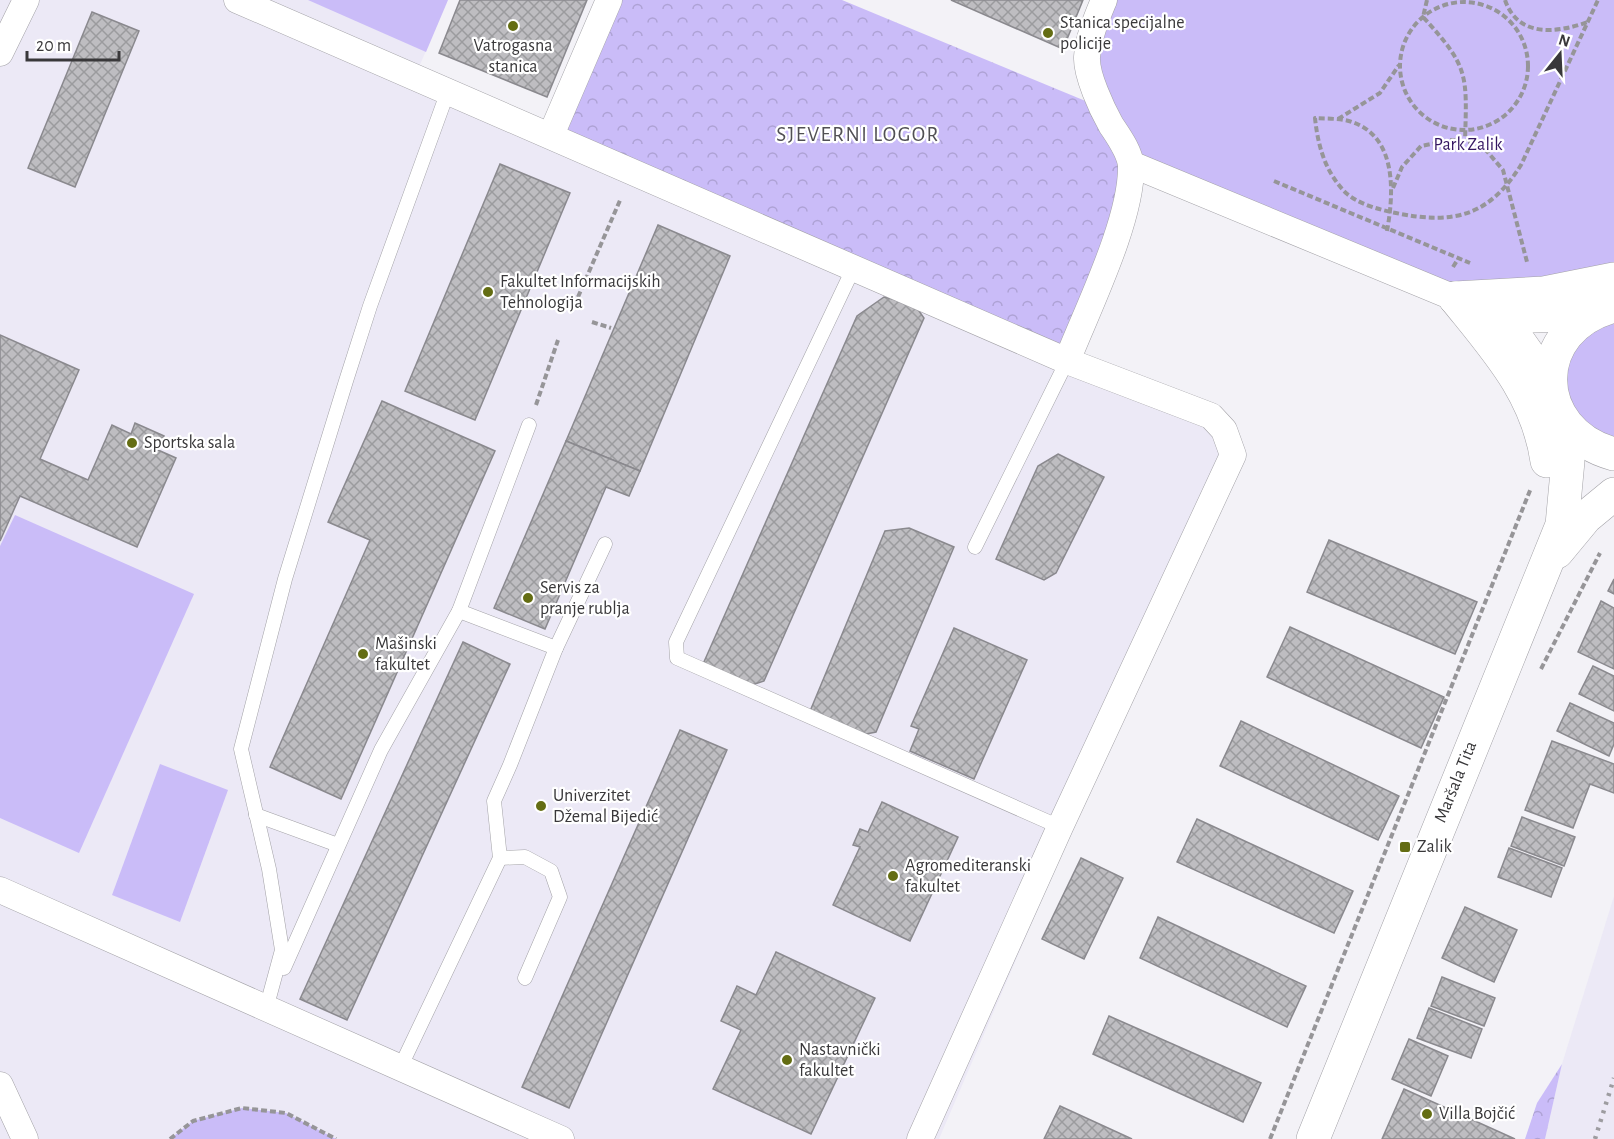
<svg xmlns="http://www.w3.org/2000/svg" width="1614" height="1139" viewBox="0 0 1614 1139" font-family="'Alegreya Sans',sans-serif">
  <defs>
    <pattern id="forest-crowns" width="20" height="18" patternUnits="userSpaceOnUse" patternTransform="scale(1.5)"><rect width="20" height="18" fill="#cabcf8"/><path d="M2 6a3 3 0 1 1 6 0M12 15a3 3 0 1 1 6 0" fill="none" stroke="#aea2d5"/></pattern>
    <pattern id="building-cross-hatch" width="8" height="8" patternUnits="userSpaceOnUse" patternTransform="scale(1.5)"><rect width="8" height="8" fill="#bebdc1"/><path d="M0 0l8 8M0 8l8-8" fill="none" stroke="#9b9b9e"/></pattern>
  </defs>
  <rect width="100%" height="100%" fill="#f3f2f7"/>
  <!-- built -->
  <g fill="#ece9f6">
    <polygon points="0,0 448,0 419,67 1211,416 1233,455 939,1139 0,1139"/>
    <polygon points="1614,896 1614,1139 1545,1139 1562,1064"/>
  </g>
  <!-- green -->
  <g fill="#cabcf8">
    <polygon points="308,0 448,0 426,52"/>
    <polygon points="1104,0 1614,0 1614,279 1455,298 1131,164 1100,107 1096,20"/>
    <polygon points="1614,310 1614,450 1563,415 1562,347"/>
    <polygon points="15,515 194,594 79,853 0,818 0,546"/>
    <polygon points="160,764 228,790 180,922 112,895"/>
    <polygon points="242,1108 286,1113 336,1139 170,1139 193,1121"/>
  </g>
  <!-- forest -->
  <g fill="url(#forest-crowns)">
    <polygon points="609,0 842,0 1100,107 1131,164 1069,356 554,129"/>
    <polygon points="1562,1064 1545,1139 1525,1139 1537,1103"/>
  </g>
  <!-- building -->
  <g fill="url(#building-cross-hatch)" stroke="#8a898e" stroke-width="1.5">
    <polygon points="460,0 587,0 547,97 439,53"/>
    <polygon points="951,0 1083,0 1063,49"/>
    <polygon points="92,12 139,31 75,187 28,168"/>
    <polygon points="500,164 570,193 475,420 405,391"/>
    <polygon points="658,225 730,256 640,471 566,441"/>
    <polygon points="884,297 914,304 924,318 764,681 752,685 703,664 857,316"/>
    <polygon points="0,335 79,370 40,459 88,480 112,425 131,434 135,423 164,436 158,450 176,458 137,547 20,496 0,541"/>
    <polygon points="382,401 495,451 341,799 270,767 370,540 328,522"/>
    <polygon points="566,441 640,471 629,496 606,487 545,629 494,608"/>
    <polygon points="1058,454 1104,477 1056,573 1044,580 996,559 1038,466"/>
    <polygon points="909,528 954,547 876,732 856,736 808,716 885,531"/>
    <polygon points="1329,540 1477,602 1455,654 1307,592"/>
    <polygon points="1614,579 1614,594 1608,591"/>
    <polygon points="1601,601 1614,608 1614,669 1578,652"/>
    <polygon points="1290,627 1444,697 1421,748 1267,677"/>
    <polygon points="954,628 1027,660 974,779 910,751 919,729 911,726"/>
    <polygon points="463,642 510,664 347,1020 300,999"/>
    <polygon points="1593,666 1614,676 1614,711 1579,694"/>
    <polygon points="1570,703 1614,723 1614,744 1609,756 1557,731"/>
    <polygon points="1241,721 1399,796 1378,840 1220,766"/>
    <polygon points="680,730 727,750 569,1108 522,1087"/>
    <polygon points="1552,741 1614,764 1614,793 1590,784 1573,828 1525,810"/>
    <polygon points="882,802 958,837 910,941 833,905 860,847 853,845 860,829 868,832"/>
    <polygon points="1522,817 1575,837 1564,866 1511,846"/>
    <polygon points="1197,819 1353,891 1334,933 1177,862"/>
    <polygon points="1509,848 1562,868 1551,897 1498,877"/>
    <polygon points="1081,858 1123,878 1084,959 1042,939"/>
    <polygon points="1465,907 1517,930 1494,982 1442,958"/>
    <polygon points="1158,917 1306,986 1287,1027 1140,958"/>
    <polygon points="776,952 875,998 811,1134 713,1089 741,1030 721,1021 737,986 756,995"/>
    <polygon points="1442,977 1495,998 1484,1026 1431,1006"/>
    <polygon points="1429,1008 1482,1029 1471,1058 1417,1038"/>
    <polygon points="1109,1016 1261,1083 1243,1122 1093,1054"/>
    <polygon points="1409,1039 1448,1056 1431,1096 1392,1079"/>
    <polygon points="1404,1089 1515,1139 1382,1139"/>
    <polygon points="1060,1106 1132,1139 1044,1139"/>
  </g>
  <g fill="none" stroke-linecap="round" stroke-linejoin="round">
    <defs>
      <g id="lane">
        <polyline points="854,267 676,642 677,658 1060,827"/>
        <polyline points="975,547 1067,361"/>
        <polyline points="459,611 556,648"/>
        <polyline points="256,815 338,845"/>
        <polyline points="500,858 525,857 551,871 560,897 525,978"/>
        <polyline points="284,968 381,750 459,611 529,425"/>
        <polyline points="266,1009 282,950 269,869 241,749 285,579 346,381 370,306 448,91"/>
        <polyline points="400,1068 500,858 494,801 510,765 556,648 605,544"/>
      </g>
      <g id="street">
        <polyline points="237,0 1067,361 1211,416 1224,430 1233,455 1060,827 920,1139"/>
        <polyline points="0,53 26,0"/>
        <polyline points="551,135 609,0"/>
        <polyline points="1131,164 1508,320 1551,319 1595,311"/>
        <polyline points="1508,320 1532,354 1551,392"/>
        <path d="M1067,361C1087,310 1132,220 1131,166C1130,152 1119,137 1111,125C1102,109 1086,75 1087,57C1088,38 1097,17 1104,0"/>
        <polyline points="0,890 561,1139"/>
        <polyline points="0,1085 25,1139"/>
      </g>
      <g id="secondary">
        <path d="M1455,298C1496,349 1537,393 1547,461"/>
        <polyline points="1455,298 1544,293 1614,279"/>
        <path d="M1614,306C1529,328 1530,431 1614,454"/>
        <polyline points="1557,552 1586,517 1614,494"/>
        <polyline points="1313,1139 1562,525 1568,461 1559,415"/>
      </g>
    </defs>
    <!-- lane casing -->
    <use href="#lane" stroke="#a3a2a7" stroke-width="15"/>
    <!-- street casing -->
    <use href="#street" stroke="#a3a2a7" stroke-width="27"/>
    <!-- secondary casing -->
    <use href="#secondary" stroke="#a3a2a7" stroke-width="34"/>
    <!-- path -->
    <g stroke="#969598" stroke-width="4" stroke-dasharray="6 3" stroke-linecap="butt">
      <path d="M1427,0L1423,17C1469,67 1467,74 1465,141"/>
      <path d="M1505,0C1518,38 1557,33 1588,22"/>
      <circle cx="1464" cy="66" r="64"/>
      <polyline points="1338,119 1380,93 1399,65"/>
      <polyline points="1274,181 1470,263"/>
      <polyline points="1393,188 1402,167 1421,146 1452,140 1470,142 1485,149 1503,170 1527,262"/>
      <path d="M1387,231C1394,193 1397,137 1352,122C1341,118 1327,119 1315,118C1318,146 1325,172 1346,193C1358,204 1380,210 1396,213C1454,225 1489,216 1521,165L1598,0"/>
      <polyline points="1453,267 1458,259"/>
      <polyline points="578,297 621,198"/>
      <polyline points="528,302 548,307"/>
      <polyline points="592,322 611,328"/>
      <polyline points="536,405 558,340"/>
      <polyline points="1541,669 1600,553"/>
      <polyline points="170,1139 193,1121 242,1108 286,1113 336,1139"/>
      <polyline points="1270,1139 1531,488"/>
    </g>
    <!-- lane -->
    <use href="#lane" stroke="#fff" stroke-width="14"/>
    <!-- street -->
    <use href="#street" stroke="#fff" stroke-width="26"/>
    <!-- secondary -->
    <use href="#secondary" stroke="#fff" stroke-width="33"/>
    <!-- rail -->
    <polyline stroke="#9d9ca0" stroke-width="4.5" stroke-dasharray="3 6" stroke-linecap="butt" points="1595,1139 1614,1078"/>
  </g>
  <!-- markers -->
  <g fill="#646d13" stroke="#fff" stroke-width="2">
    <circle cx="513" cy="26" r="6"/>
    <circle cx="1048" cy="33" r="6"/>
    <circle cx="488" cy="292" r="6"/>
    <circle cx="132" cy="443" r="6"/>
    <circle cx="528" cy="598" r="6"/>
    <circle cx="363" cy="654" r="6"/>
    <circle cx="541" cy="806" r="6"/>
    <rect x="1399" y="841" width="12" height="12" rx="3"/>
    <circle cx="893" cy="876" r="6"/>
    <circle cx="787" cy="1060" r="6"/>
    <circle cx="1427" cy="1114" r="6"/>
  </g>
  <g text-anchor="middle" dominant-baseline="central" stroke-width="4.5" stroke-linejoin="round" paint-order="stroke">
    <!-- poi labels -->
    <g font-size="18" fill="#39383a" stroke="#fff" text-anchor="start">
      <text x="1060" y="23">Stanica specijalne<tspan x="1060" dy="21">policije</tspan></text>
      <text x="513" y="46" text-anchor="middle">Vatrogasna<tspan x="513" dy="21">stanica</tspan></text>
      <text x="500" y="282">Fakultet Informacijskih<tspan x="500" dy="21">Tehnologija</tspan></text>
      <text x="144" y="443">Sportska sala</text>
      <text x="540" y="588">Servis za<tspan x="540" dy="21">pranje rublja</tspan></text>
      <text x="375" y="644">Mašinski<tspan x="375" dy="21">fakultet</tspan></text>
      <text x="553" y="796">Univerzitet<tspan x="553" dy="21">Džemal Bijedić</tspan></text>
      <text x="1417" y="847">Zalik</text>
      <text x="905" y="866">Agromediteranski<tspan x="905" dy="21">fakultet</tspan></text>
      <text x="799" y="1050">Nastavnički<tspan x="799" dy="21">fakultet</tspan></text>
      <text x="1439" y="1114">Villa Bojčić</text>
    </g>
    <!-- park labels -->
    <g font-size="18" fill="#341662" stroke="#fff">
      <text x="1468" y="145">Park Zalik</text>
    </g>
    <!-- street labels -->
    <g font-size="18" fill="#39383a" stroke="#fff">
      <text transform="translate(1456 782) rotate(-68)">Maršala Tita</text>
    </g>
    <!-- quarter labels -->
    <g font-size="21" letter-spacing="1.5" fill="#515054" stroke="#fff">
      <text x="858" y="134">SJEVERNI LOGOR</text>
    </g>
  </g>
  <!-- north arrow -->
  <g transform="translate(1560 54) rotate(18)" stroke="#ffffff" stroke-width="4.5" paint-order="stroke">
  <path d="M0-4.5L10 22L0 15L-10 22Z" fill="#39383a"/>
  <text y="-9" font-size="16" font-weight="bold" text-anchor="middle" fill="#39383a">N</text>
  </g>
  <!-- scale -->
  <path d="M27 51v9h92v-9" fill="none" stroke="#39383a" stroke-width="3"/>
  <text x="36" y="51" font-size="18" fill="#39383a" stroke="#ffffff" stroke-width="4.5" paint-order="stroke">20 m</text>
</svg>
